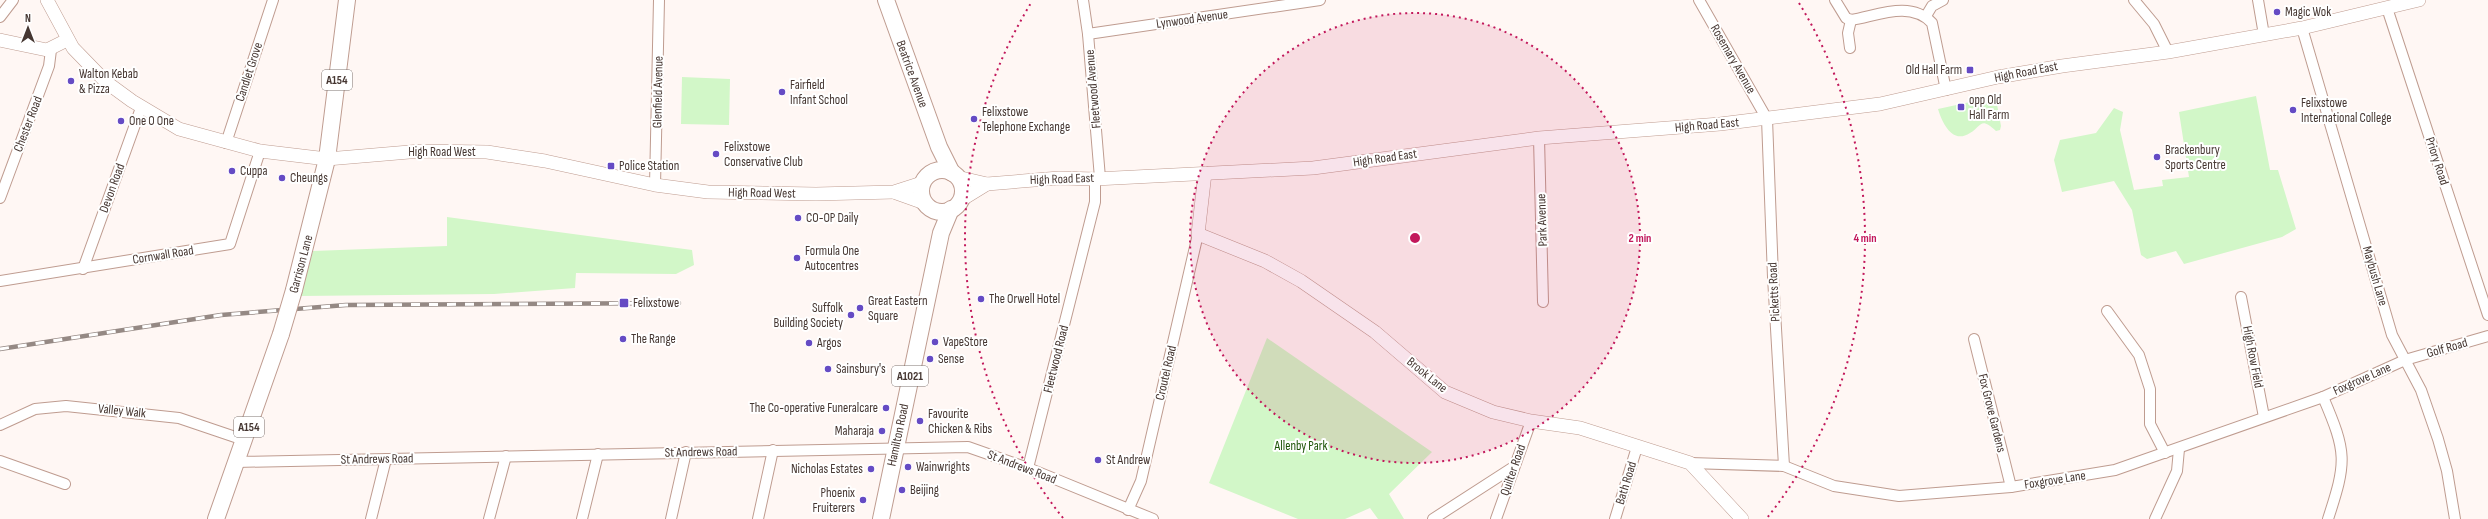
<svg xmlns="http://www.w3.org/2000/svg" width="2488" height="519" viewBox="0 0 2488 519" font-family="'Sofia Sans Condensed',sans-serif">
  <rect width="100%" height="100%" fill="#fff7f4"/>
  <!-- green -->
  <g fill="#d2f7c8">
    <polygon points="682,77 730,79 729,125 681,124"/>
    <polygon points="2256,96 2270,170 2278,170 2296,229 2282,237 2184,264 2176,251 2147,259 2141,255 2132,210 2114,181 2062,192 2054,160 2060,140 2096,133 2114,108 2123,112 2120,130 2134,190 2163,186 2162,180 2189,177 2179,112"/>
    <path d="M1993,97L1996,99L2001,126L2000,130L1996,131C1980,116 1982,126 1970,133C1952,145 1942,122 1938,109Z"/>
    <polygon points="447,217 692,250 694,265 676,274 576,273 575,288 494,294 300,296 313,251 447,246"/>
    <polygon points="1267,338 1432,452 1389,494 1404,519 1378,519 1370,508 1345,519 1298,519 1209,483"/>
  </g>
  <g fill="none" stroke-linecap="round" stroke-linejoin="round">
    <defs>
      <g id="minor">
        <polyline points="1083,0 1088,34 1100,178"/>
        <polyline points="1699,0 1767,119 1773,277 1784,466"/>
        <path d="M1835,0L1846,18L1851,20C1877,16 1910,0 1932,23L1946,90"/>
        <polyline points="2134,0 2154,24 2168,52"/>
        <polyline points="2258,0 2264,35"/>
        <polyline points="2387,8 2488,315"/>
        <polyline points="1926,16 1932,6 1943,0"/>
        <polyline points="0,17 13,0"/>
        <polyline points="2302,28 2392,335 2421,390 2438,439 2447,471 2455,519"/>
        <polyline points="1088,34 1320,0"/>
        <polyline points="1850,48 1848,33 1851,20"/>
        <polyline points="1539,138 1543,302"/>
        <polyline points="226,143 273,0"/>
        <polyline points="655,185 659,0"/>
        <polyline points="0,198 49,66 51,50"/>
        <polyline points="83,269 141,108"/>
        <polyline points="0,281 230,244 260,151"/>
        <polyline points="2241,297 2264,417"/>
        <polyline points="2107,311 2139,355 2150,389 2150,424 2165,453"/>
        <polyline points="1974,339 2011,487"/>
        <path d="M2323,397C2347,453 2347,461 2328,519"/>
        <polyline points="0,425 35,409 66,406 179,418 244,440"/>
        <polyline points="0,461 65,484"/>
        <polyline points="236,462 968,447 1028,468 1153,519"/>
        <polyline points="1690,463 1784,466 1834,486 1899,496 2011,487 2115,470 2323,397 2405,360 2488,336"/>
        <polyline points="1028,468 1095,202 1095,179"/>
        <polyline points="1128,510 1141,481 1198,234"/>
        <polyline points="371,519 386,459"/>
        <polyline points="489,519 506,456"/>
        <polyline points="582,519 598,454"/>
        <polyline points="671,519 686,452"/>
        <polyline points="758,519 773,450"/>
        <polyline points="1433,519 1512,468"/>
        <polyline points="1496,519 1531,421"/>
        <polyline points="1615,519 1637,447"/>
        <polyline points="2155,519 2177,471 2179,449"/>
      </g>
      <g id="tertiary">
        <polyline points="47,0 73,48 106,82 132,101 179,129 260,151 327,159 421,151 487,152 545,161 655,185 708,192 816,194 894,192 922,183"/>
        <polyline points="0,40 47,50 67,40"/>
        <polyline points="1205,173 1198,234 1265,261 1301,281 1375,332 1445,392 1493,412 1531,421 1580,428 1690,463 1742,519"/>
        <polyline points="957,177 987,184 1059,178 1095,179 1313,168 1539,138 1720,124 1880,104 1998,77 2062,66 2168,52 2302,28 2419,0"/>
        <polyline points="896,193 924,203"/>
        <polyline points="961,200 987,184"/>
      </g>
      <g id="primary">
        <polyline points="886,0 939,147 952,173"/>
        <circle cx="942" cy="191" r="21"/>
        <polyline points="294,290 327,159 347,0"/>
        <polyline points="216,519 281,334"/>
        <polyline points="881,519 941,233 951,209"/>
      </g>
    </defs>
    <!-- minor casing -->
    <use href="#minor" stroke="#bf9c90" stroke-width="12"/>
    <!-- tertiary casing -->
    <use href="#tertiary" stroke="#bf9c90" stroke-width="14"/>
    <!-- primary casing -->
    <use href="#primary" stroke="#bf9c90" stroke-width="18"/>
    <!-- minor -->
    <use href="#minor" stroke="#fff" stroke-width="10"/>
    <!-- tertiary -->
    <use href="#tertiary" stroke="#fff" stroke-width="13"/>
    <!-- primary -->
    <use href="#primary" stroke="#fff" stroke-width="16"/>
    <defs>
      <polyline id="rail" points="0,349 221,315 346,305 679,303"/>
    </defs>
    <!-- rail casing -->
    <use href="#rail" stroke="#958984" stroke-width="4.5"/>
    <!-- rail -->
    <use href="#rail" stroke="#fff" stroke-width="3" stroke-dasharray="9" stroke-linecap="butt"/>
    <defs>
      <polyline id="primary-bridge" points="281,334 294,290"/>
    </defs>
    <!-- primary-bridge casing -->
    <use href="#primary-bridge" stroke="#bf9c90" stroke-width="18" stroke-linecap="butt"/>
    <!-- primary-bridge -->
    <use href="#primary-bridge" stroke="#fff" stroke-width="16"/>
  </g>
  <!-- distance rings -->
  <circle cx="1415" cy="238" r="225" fill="#c2185b" fill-opacity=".12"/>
  <g fill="none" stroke="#c2185b" stroke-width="2" stroke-dasharray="2 4">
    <circle cx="1415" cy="238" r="225"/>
    <path d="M1063 518A450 450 0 0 1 1031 3M1799 3A450 450 0 0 1 1767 518"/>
  </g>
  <!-- markers -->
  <g fill="#654bc4" stroke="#fff" stroke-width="1.5">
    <circle cx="2277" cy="12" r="4"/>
    <rect x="1966" y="66" width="8" height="8" rx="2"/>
    <circle cx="71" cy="81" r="4"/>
    <circle cx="782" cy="92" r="4"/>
    <rect x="1957" y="103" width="8" height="8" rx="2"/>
    <circle cx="2293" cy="110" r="4"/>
    <circle cx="974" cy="119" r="4"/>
    <circle cx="121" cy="121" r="4"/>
    <circle cx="716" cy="154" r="4"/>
    <circle cx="2157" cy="157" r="4"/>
    <rect x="607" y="162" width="8" height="8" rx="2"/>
    <circle cx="232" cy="171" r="4"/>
    <circle cx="282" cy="178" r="4"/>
    <circle cx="798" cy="218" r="4"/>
    <circle cx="797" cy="258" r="4"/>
    <circle cx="981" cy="299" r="4"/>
    <rect x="619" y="298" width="10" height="10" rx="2"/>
    <circle cx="860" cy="308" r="4"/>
    <circle cx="851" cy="315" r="4"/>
    <circle cx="623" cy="339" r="4"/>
    <circle cx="935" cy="342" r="4"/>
    <circle cx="809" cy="343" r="4"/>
    <circle cx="930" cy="359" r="4"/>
    <circle cx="828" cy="369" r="4"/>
    <circle cx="886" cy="408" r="4"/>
    <circle cx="920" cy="421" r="4"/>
    <circle cx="882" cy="431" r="4"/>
    <circle cx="1098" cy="460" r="4"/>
    <circle cx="908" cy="467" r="4"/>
    <circle cx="871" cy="469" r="4"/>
    <circle cx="902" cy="490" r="4"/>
    <circle cx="863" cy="500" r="4"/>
  </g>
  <g text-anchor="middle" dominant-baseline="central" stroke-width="4" stroke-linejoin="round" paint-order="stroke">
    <!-- shield labels -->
    <g fill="#fff" stroke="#7d726f" stroke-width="1">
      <rect x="322" y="70" width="30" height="20" rx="3"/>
      <rect x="892" y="366" width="36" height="20" rx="3"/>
      <rect x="234" y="417" width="30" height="20" rx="3"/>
    </g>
    <g font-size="12" font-weight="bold" fill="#453631">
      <text x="337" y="80">A154</text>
      <text x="910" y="376">A1021</text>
      <text x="249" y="427">A154</text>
    </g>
    <!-- poi labels -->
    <g font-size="13" fill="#453631" stroke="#fff" text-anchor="start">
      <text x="2285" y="12">Magic Wok</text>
      <text x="1962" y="70" text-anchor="end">Old Hall Farm</text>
      <text x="79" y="74">Walton Kebab<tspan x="79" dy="15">&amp; Pizza</tspan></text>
      <text x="790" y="85">Fairfield<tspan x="790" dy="15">Infant School</tspan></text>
      <text x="1969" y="100">opp Old<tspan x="1969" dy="15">Hall Farm</tspan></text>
      <text x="2301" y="103">Felixstowe<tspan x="2301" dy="15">International College</tspan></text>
      <text x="982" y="112">Felixstowe<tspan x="982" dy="15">Telephone Exchange</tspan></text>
      <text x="129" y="121">One O One</text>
      <text x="724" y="147">Felixstowe<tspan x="724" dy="15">Conservative Club</tspan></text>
      <text x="2165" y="150">Brackenbury<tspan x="2165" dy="15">Sports Centre</tspan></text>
      <text x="619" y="166">Police Station</text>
      <text x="240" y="171">Cuppa</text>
      <text x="290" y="178">Cheungs</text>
      <text x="806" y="218">CO-OP Daily</text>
      <text x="805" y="251">Formula One<tspan x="805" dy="15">Autocentres</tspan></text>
      <text x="989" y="299">The Orwell Hotel</text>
      <text x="868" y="301">Great Eastern<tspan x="868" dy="15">Square</tspan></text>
      <text x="633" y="303">Felixstowe</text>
      <text x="843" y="308" text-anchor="end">Suffolk<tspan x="843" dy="15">Building Society</tspan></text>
      <text x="631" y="339">The Range</text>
      <text x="943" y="342">VapeStore</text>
      <text x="817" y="343">Argos</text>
      <text x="938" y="359">Sense</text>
      <text x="836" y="369">Sainsbury's</text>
      <text x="878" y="408" text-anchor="end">The Co-operative Funeralcare</text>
      <text x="928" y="414">Favourite<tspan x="928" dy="15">Chicken &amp; Ribs</tspan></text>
      <text x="874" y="431" text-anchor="end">Maharaja</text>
      <text x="1106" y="460">St Andrew</text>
      <text x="916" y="467">Wainwrights</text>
      <text x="863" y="469" text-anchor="end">Nicholas Estates</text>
      <text x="910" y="490">Beijing</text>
      <text x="855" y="493" text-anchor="end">Phoenix<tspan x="855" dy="15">Fruiterers</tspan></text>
    </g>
    <!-- street labels -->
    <g font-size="13" fill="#453631" stroke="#fff">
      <text transform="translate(1192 19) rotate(-8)">Lynwood Avenue</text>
      <text transform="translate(1733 59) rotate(60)">Rosemary Avenue</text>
      <text transform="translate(249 72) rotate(-72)">Candlet Grove</text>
      <text transform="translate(2026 72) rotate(-11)">High Road East</text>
      <text transform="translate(912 74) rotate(70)">Beatrice Avenue</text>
      <text transform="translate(1093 89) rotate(-95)">Fleetwood Avenue</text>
      <text transform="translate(658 92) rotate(-89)">Glenfield Avenue</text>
      <text transform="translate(28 124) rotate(-69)">Chester Road</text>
      <text transform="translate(1707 125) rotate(-5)">High Road East</text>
      <text x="442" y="152">High Road West</text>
      <text transform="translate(1385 158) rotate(-8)">High Road East</text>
      <text transform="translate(2437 161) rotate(72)">Priory Road</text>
      <text transform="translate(1062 179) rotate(-2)">High Road East</text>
      <text transform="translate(112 188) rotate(-70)">Devon Road</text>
      <text transform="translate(762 193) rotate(1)">High Road West</text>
      <text transform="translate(1542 220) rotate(-92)">Park Avenue</text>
      <text transform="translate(163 255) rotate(-9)">Cornwall Road</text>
      <text transform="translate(301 264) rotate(-75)">Garrison Lane</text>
      <text transform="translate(2375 276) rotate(74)">Maybush Lane</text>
      <text transform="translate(1774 292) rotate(-93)">Picketts Road</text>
      <text transform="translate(2447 348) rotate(-16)">Golf Road</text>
      <text transform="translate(2253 357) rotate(79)">High Row Field</text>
      <text transform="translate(1056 359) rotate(-76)">Fleetwood Road</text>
      <text transform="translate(1166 373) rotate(-77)">Croutel Road</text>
      <text transform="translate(1427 375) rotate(39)">Brook Lane</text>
      <text transform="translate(2362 379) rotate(-24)">Foxgrove Lane</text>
      <text transform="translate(122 411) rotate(6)">Valley Walk</text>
      <text transform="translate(1992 413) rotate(76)">Fox Grove Gardens</text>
      <text transform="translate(898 435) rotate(-78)">Hamilton Road</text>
      <text transform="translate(701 452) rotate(-1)">St Andrews Road</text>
      <text transform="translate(377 459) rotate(-1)">St Andrews Road</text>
      <text transform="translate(1022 467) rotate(21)">St Andrews Road</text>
      <text transform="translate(1513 470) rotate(-71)">Quilter Road</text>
      <text transform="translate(2055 480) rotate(-9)">Foxgrove Lane</text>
      <text transform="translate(1626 483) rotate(-73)">Bath Road</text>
    </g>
    <!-- park labels -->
    <g font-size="13" fill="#1d5407" stroke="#fff">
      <text x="1301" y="446">Allenby Park</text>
    </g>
  </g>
  <circle cx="1415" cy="238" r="6" fill="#c2185b" stroke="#fff" stroke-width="2"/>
  <g font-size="12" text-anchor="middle" font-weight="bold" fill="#c2185b" stroke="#fff" stroke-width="4" stroke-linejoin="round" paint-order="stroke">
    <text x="1640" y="242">2 min</text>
    <text x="1865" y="242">4 min</text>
  </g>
  <!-- north arrow -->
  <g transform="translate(28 28)" stroke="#ffffff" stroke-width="3" paint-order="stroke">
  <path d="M0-3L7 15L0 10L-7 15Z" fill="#453631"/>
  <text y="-6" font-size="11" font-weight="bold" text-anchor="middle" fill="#453631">N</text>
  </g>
</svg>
